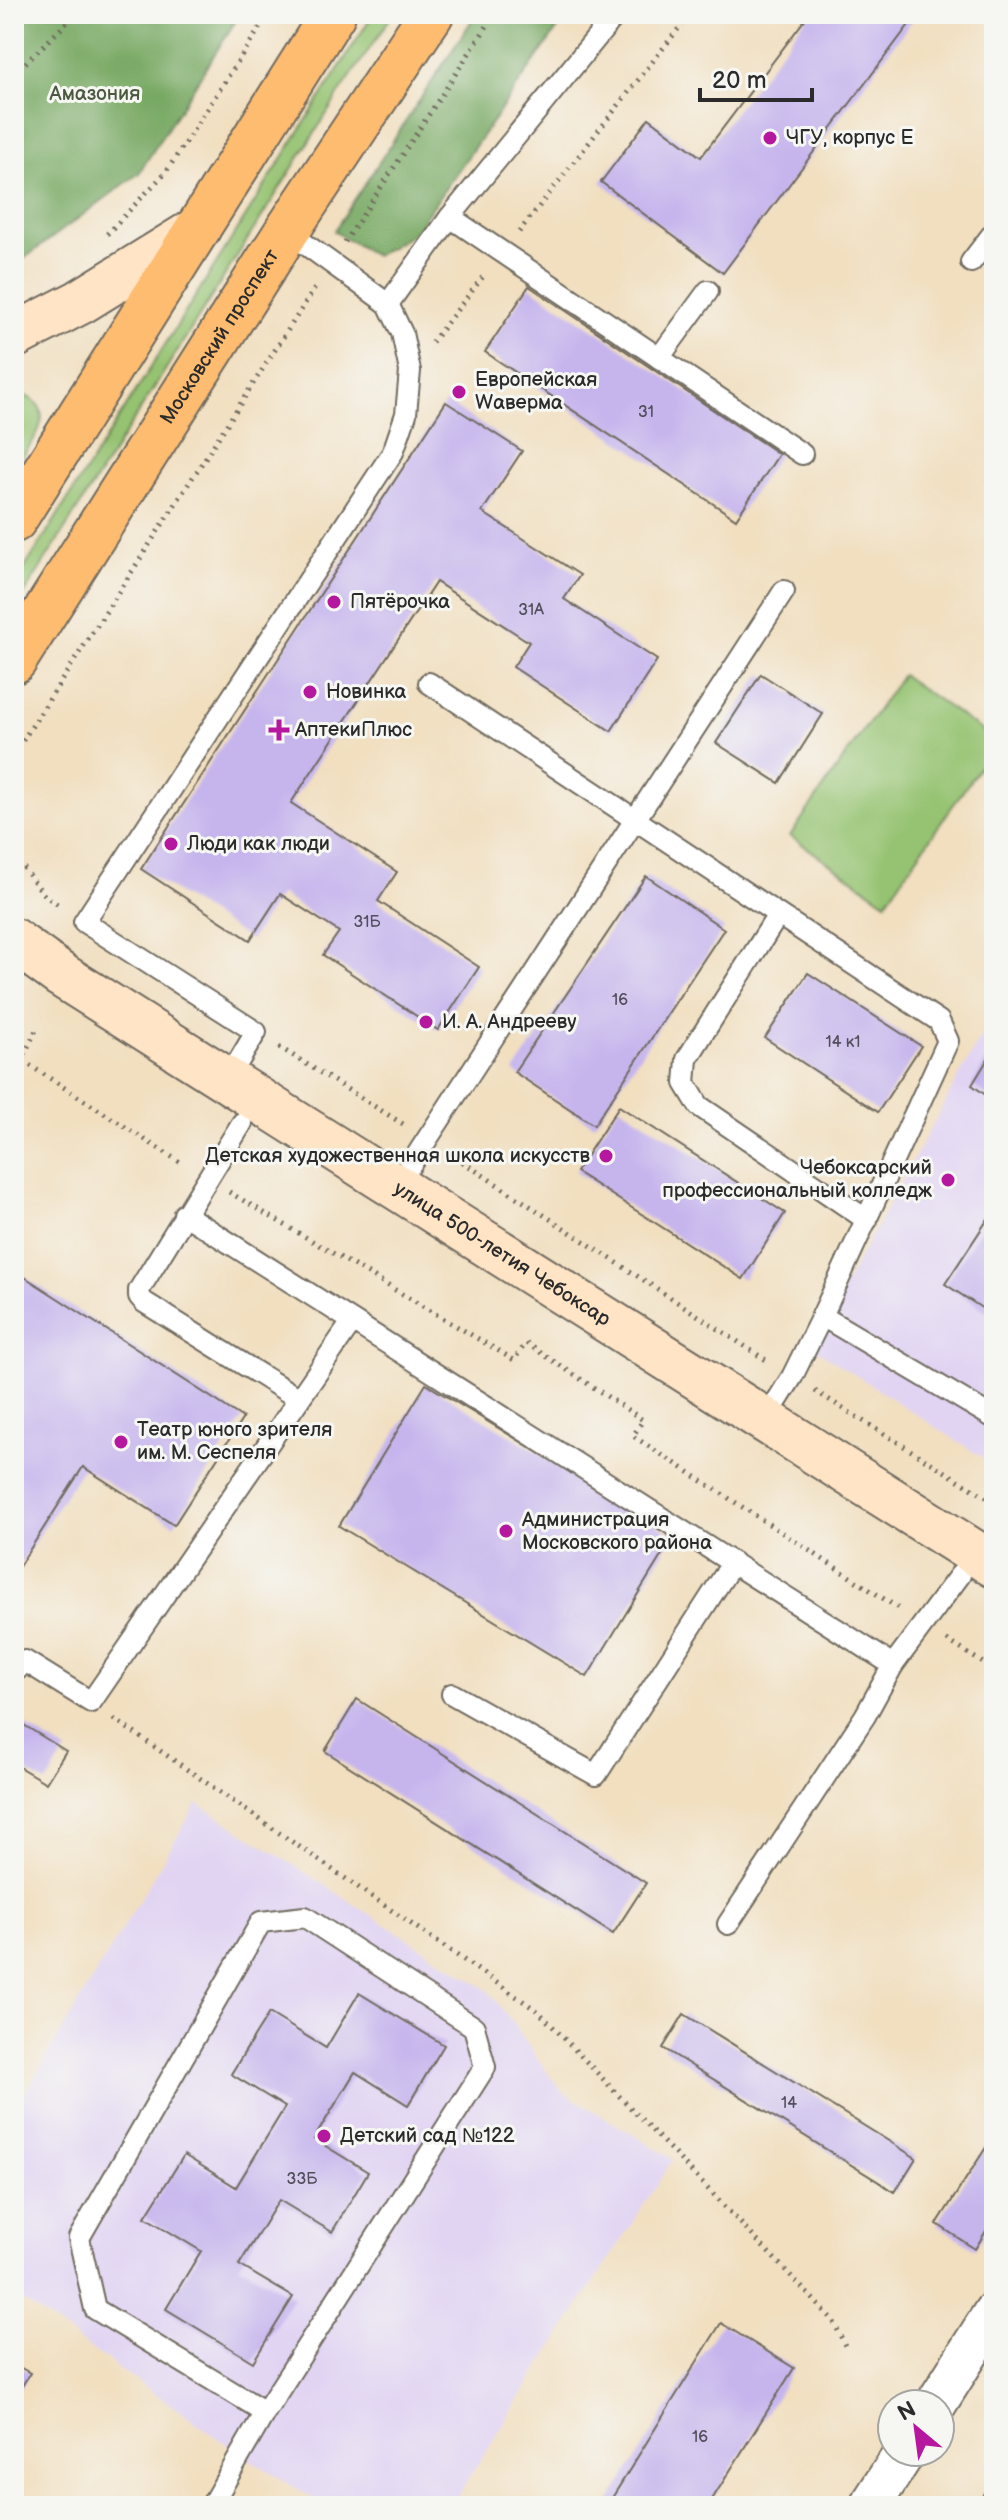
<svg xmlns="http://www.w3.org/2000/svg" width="1008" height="2520" viewBox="0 0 1008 2520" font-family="'Balsamiq Sans',sans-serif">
  <rect width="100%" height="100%" fill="#f6f6f2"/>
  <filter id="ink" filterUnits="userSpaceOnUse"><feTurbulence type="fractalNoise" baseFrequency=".0125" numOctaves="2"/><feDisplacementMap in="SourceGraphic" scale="16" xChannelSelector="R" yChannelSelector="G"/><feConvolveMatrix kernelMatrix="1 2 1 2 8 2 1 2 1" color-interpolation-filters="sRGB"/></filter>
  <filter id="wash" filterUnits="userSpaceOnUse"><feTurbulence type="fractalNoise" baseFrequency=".006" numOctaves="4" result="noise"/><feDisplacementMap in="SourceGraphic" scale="32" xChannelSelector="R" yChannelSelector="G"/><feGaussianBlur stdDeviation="1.8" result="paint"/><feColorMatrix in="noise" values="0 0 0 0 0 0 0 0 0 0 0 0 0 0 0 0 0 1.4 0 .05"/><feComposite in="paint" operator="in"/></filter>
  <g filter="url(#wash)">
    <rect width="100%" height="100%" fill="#f1dfc0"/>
    <!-- built -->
    <g fill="#e1d4f3">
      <polygon points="994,1013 994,1465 811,1346"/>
      <polygon points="197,1803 489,1991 561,2091 673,2159 451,2506 326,2506 241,2454 14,2295 14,2112"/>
    </g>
    <!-- green -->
    <g fill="#95c371" stroke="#60774e" stroke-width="2">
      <polygon points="373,14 393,14 341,91 14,610 14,585"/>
      <path d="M18,393C65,408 31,442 14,469V394Z"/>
      <polygon points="902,675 994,739 994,746 886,902 790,836"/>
    </g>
    <!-- forest -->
    <g fill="#78a963" stroke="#526a47" stroke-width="2">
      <polygon points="14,14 240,14 139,173 14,266"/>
      <polygon points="476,14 568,14 414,233 375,256 334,231"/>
    </g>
    <g id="blocks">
      <!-- building -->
      <g fill="#c6b5ed">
        <polygon points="809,14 917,14 723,273 601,182 649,118 701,157"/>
        <polygon points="529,286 779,454 736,519 485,352"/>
        <polygon points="446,402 522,451 482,512 580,575 564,599 657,660 611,731 513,667 529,642 436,582 291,803 397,872 378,901 479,967 438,1030 323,955 339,932 280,894 250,940 141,869"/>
        <polygon points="761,674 823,714 779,783 716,743"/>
        <polygon points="646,876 724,929 594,1125 514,1072"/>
        <polygon points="808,973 921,1046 878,1112 765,1038"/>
        <polygon points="994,1049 994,1101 972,1085"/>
        <polygon points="619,1106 785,1213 743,1279 576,1172"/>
        <polygon points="988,1219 994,1223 994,1316 945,1284"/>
        <polygon points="14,1270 243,1418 174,1525 83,1467 14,1574"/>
        <polygon points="426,1384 674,1535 587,1677 339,1526"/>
        <polygon points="357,1699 646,1883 613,1934 325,1751"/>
        <polygon points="14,1719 66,1751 46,1783 14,1764"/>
        <polygon points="359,1993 444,2045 408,2105 355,2072 314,2139 368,2172 332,2232 279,2200 239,2265 293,2297 253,2362 166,2309 201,2251 145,2217 184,2155 236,2187 285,2107 231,2074 269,2013 326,2048"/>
        <polygon points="684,2014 916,2158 895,2192 663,2048"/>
        <polygon points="994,2135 994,2218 975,2249 937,2224"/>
        <polygon points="721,2323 794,2368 708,2506 607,2506"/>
        <polygon points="14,2364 30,2373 14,2399"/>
        <polygon points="994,2477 994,2506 976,2506"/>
      </g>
    </g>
  </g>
  <g filter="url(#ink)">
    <use href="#blocks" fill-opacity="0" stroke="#706a5f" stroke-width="2"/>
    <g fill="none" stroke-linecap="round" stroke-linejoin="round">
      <defs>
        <g id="lane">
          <polyline points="450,217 802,454"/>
          <polyline points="971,262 994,232"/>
          <polyline points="388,304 450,217 616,14"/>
          <polyline points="659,358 708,291"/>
          <polyline points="429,683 939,1021 948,1041 822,1316 792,1377 765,1420"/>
          <polyline points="778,915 687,1059 685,1083 699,1106 867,1220"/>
          <polyline points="228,1079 256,1032 84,922 393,452 406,414 410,371 402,333 388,304 287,231"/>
          <polyline points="242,1123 139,1290 139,1296 144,1302 299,1399"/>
          <polyline points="396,1187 784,591"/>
          <polyline points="184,1214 893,1665"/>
          <polyline points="822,1316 994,1418"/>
          <polyline points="14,1673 25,1661 91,1702 352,1322"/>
          <polyline points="452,1694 596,1775 733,1562"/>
          <polyline points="728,1924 865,1716 893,1665 960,1575"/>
          <polyline points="211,2506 265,2412 485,2067 474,2027 305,1917 261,1922 79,2238 95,2309 265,2412"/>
        </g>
        <g id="street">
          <polyline points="936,2404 994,2312"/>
          <polyline points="870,2506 905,2452"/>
        </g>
        <g id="secondary">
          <polyline points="14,336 80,302 198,229"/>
          <path id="s1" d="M14,941L61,975L994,1565"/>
        </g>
        <g id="primary">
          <polyline points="14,520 333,14"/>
          <path id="s2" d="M14,661L287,231L431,14"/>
        </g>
      </defs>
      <!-- lane casing -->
      <use href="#lane" stroke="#706a5f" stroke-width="24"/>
      <!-- street casing -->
      <use href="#street" stroke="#706a5f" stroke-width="44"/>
      <!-- secondary casing -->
      <use href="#secondary" stroke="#706a5f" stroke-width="48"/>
      <!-- primary casing -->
      <use href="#primary" stroke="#706a5f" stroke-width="48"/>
      <!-- path -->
      <g stroke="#706a5f" stroke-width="5" stroke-dasharray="2 6" stroke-linecap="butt">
        <polyline points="14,74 76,14"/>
        <polyline points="519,232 690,14"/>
        <polyline points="107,234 166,172 269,14"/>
        <polyline points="345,242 495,14"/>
        <polyline points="432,342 485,274"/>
        <polyline points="14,754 317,285"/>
        <polyline points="14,855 45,896 62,907"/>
        <polyline points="279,1047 403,1124"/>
        <polyline points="23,1061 183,1164"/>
        <polyline points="14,1076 38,1026"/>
        <polyline points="449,1153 769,1362"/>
        <polyline points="229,1192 514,1360 526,1343 643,1420 633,1436 901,1610"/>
        <polyline points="815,1391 994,1502"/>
        <polyline points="947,1640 994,1670"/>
        <polyline points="114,1719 539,2012 833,2320 847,2350"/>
      </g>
      <!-- lane -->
      <use href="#lane" stroke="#fff" stroke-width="20"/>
      <!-- street -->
      <use href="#street" stroke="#fff" stroke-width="40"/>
      <!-- secondary -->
      <use href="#secondary" stroke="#ffe4c6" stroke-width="44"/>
      <!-- primary -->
      <use href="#primary" stroke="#febc70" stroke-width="44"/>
    </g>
  </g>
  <!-- markers -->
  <g fill="#b5179e" stroke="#f6f6f2" stroke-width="3">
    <circle cx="770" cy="138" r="8"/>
    <circle cx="459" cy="392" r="8"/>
    <circle cx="334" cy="602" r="8"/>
    <circle cx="310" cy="692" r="8"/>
    <path d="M275 718h8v8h8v8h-8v8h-8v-8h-8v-8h8z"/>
    <circle cx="171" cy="844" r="8"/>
    <circle cx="426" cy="1022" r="8"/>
    <circle cx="606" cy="1156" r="8"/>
    <circle cx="948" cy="1180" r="8"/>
    <circle cx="121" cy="1442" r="8"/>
    <circle cx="506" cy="1531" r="8"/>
    <circle cx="324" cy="2136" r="8"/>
  </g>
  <g text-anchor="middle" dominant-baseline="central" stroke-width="6" stroke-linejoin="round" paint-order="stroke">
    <!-- number labels -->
    <g font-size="16" fill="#524e5c">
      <text x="646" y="412">31</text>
      <text x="531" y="610">31А</text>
      <text x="367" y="922">31Б</text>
      <text x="620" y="1000">16</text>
      <text x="843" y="1042">14 к1</text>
      <text x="789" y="2103">14</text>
      <text x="302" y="2179">33Б</text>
      <text x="700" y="2437">16</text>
    </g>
    <!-- park labels -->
    <g font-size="20" fill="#4b5940" stroke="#f6f6f2">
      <text x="95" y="94">Амазония</text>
    </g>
    <!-- poi labels -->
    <g font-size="20" fill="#2b2b2b" stroke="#f6f6f2" text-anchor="start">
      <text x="786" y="138">ЧГУ, корпус Е</text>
      <text x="475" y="380">Европейская<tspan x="475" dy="23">Wаверма</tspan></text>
      <text x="350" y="602">Пятёрочка</text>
      <text x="326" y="692">Новинка</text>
      <text x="295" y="730">АптекиПлюс</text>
      <text x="187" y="844">Люди как люди</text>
      <text x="442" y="1022">И. А. Андрееву</text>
      <text x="590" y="1156" text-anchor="end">Детская художественная школа искусств</text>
      <text x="932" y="1168" text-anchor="end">Чебоксарский<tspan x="932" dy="23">профессиональный колледж</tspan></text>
      <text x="137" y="1430">Театр юного зрителя<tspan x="137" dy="23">им. М. Сеспеля</tspan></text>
      <text x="522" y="1520">Администрация<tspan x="522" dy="23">Московского района</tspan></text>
      <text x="340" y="2136">Детский сад №122</text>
    </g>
    <!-- street labels -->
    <g font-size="20" fill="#2b2b2b" stroke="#f6f6f2">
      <text stroke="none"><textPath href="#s2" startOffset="384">Московский проспект</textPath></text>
      <text stroke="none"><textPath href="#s1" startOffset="580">улица 500-летия Чебоксар</textPath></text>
    </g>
  </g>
  <!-- margin -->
  <rect width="1008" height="2520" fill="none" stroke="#f6f6f2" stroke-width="48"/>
  <!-- north arrow -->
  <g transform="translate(916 2428) rotate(331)"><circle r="38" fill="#f6f6f2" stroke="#a5a5a2" stroke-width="2"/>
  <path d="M0-6L14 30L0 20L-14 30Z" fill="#b5179e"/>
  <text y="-12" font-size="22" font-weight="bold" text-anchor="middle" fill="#2b2b2b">N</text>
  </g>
  <!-- scale -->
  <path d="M700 88v12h112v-12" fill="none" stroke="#2b2b2b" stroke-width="4"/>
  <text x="712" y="88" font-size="24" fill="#2b2b2b" stroke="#f6f6f2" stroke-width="6" paint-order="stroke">20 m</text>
</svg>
